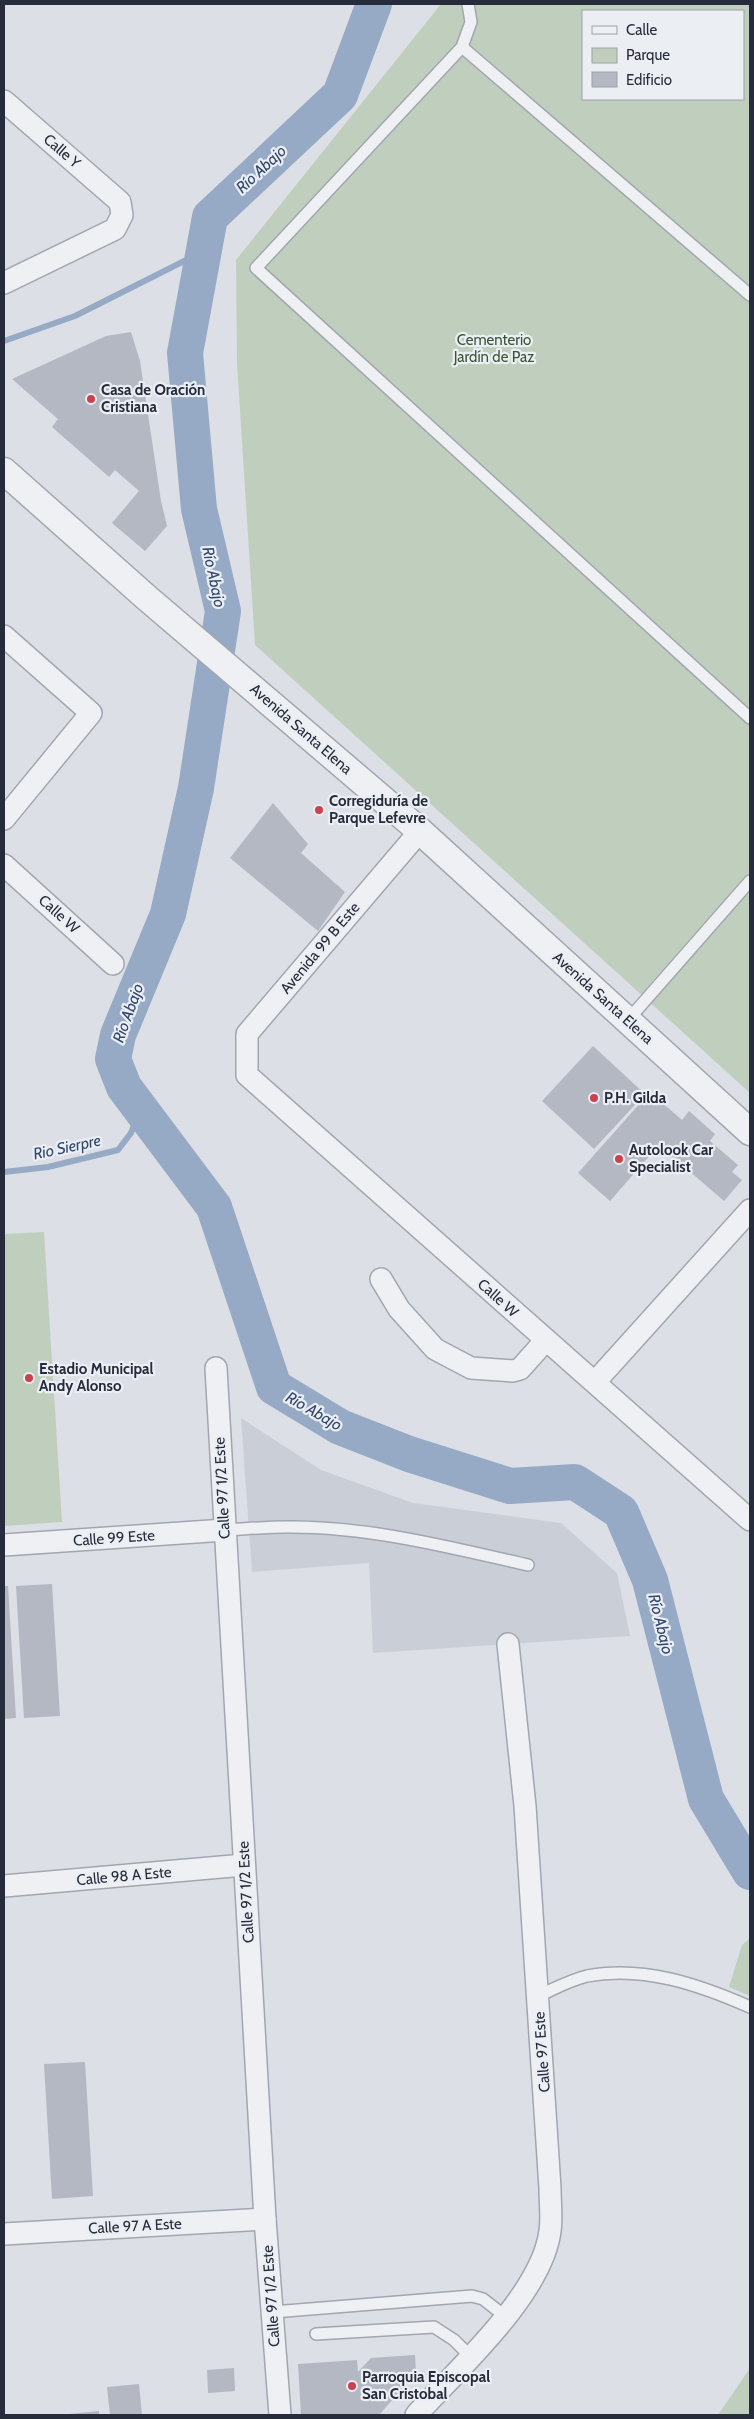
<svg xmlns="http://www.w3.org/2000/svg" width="754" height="2419" viewBox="0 0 754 2419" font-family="Cabin,sans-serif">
  <rect width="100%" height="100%" fill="#dcdfe6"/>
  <!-- built -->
  <polygon fill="#caced7" points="241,1418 321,1470 413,1503 561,1523 617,1573 630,1636 373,1653 369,1563 252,1572"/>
  <!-- green -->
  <g fill="#c0cfbd" fill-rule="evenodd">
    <path d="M441,4H750V1093L255,645L237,363L236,260ZM583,11H743V99H583Z"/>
    <polygon points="44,1232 62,1522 4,1526 4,1234"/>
    <polygon points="750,1938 750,1996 729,1987 742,1945"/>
    <polygon points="750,2368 750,2415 718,2415"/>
  </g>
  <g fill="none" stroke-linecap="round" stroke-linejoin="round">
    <!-- stream -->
    <g stroke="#97aac5" stroke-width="6">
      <polyline points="4,341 75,316 204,251"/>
      <polyline points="4,1172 48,1167 118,1150 131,1133 140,1109"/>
    </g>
    <!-- river -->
    <polyline stroke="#97aac5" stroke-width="36" points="374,4 340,95 210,217 185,353 199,509 223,611 196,788 168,914 118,1035 113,1059 124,1087 214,1207 274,1387 340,1427 409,1454 510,1486 575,1482 621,1512 650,1580 706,1799 750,1872"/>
  </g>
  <!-- building -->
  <g fill="#b3b8c2">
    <polygon points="131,332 140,361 161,501 167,526 145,551 112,523 139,491 115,470 109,477 52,427 58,419 12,379 106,336"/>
    <polygon points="273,803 308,844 301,853 345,892 318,931 230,858"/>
    <polygon points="593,1046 645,1094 594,1149 542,1101"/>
    <polygon points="650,1092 682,1120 689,1111 715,1134 710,1141 738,1165 732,1172 742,1180 724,1201 659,1145 610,1201 578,1173"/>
    <polygon points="52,1584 60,1716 24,1718 16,1586"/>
    <polygon points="4,1586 8,1586 16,1718 4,1719"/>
    <polygon points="85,2062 93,2196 52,2199 44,2064"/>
    <polygon points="415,2355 416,2373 379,2415 301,2415 298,2364 357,2360 358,2372 371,2358"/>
    <polygon points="234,2368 235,2391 208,2393 207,2370"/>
    <polygon points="139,2384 142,2415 110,2415 107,2387"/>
    <polygon points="99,2411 99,2415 70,2415 69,2414"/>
  </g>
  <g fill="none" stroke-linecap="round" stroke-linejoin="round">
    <defs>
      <g id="service">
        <polyline points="468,4 471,22 462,47 256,268 750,718"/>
        <polyline points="462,47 750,295"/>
        <polyline points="628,1020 750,881"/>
        <path d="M225,1530C245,1529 265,1527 286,1527C367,1526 449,1547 528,1565"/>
        <path d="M538,1996C554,1989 570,1980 587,1976C643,1965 700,1985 750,2007"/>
        <polyline points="273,2312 472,2296 483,2299 506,2317"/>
        <polyline points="316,2334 434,2327 454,2340 470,2356"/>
      </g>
      <g id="minor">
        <polyline points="4,101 120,202 122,215 115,229 4,283"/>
        <polyline points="4,636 91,713 4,819"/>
        <polyline points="420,831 247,1034 247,1075 750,1520"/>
        <polyline points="4,865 113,964"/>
        <polyline points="381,1279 399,1309 435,1349 471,1368 513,1371 520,1369 546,1340"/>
        <polyline points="216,1368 265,2219 280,2415"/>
        <polyline points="595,1382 750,1210"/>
        <polyline points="4,1545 225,1530"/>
        <polyline points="4,1886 244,1865"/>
        <polyline points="4,2234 265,2219"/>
        <path d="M416,2415C458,2369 542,2294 550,2231C552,2217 550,2202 550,2188L525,1806L508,1644"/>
      </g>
      <polyline id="tertiary" points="4,471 147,598 420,831 750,1132"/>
    </defs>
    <!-- service casing -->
    <use href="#service" stroke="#a2a6af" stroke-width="14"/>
    <!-- minor casing -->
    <use href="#minor" stroke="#a2a6af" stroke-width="24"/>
    <!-- tertiary casing -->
    <use href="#tertiary" stroke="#a2a6af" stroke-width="29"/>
    <!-- service -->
    <use href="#service" stroke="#eef0f4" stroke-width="11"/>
    <!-- minor -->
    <use href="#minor" stroke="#eef0f4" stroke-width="21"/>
    <!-- tertiary -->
    <use href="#tertiary" stroke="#eef0f4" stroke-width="26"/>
  </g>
  <!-- markers -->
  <g fill="#c8434d" stroke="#ebeef3" stroke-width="2">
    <circle cx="91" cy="399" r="5"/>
    <circle cx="319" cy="810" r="5"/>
    <circle cx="594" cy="1098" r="5"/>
    <circle cx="619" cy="1159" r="5"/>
    <circle cx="29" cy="1378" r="5"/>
    <circle cx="352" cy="2386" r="5"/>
  </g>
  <g text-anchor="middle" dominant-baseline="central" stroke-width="4.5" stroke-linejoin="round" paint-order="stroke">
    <!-- street labels -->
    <g font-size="15" fill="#262c3b" stroke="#ebeef3">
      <text transform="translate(62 151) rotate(41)">Calle Y</text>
      <text transform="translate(301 729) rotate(41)">Avenida Santa Elena</text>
      <text transform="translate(59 914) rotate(42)">Calle W</text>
      <text transform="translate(320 948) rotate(-50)">Avenida 99 B Este</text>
      <text transform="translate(603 998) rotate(42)">Avenida Santa Elena</text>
      <text transform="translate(498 1298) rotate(42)">Calle W</text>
      <text transform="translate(222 1488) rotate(-93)">Calle 97 1/2 Este</text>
      <text transform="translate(114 1538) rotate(-4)">Calle 99 Este</text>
      <text transform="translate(124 1876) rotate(-5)">Calle 98 A Este</text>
      <text transform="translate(246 1892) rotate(-93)">Calle 97 1/2 Este</text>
      <text transform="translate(542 2052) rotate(-94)">Calle 97 Este</text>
      <text transform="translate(135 2226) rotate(-3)">Calle 97 A Este</text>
      <text transform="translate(271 2296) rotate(-94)">Calle 97 1/2 Este</text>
    </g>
    <!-- park labels -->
    <g font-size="15" fill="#385634" stroke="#ebeef3">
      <text x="494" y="340">Cementerio<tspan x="494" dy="17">Jardín de Paz</tspan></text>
    </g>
    <!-- poi labels -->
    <g font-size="15" font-weight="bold" fill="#262c3b" stroke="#ebeef3" text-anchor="start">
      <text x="101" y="390">Casa de Oración<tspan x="101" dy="17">Cristiana</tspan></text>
      <text x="329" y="801">Corregiduría de<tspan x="329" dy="17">Parque Lefevre</tspan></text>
      <text x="604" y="1098">P.H. Gilda</text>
      <text x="629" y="1150">Autolook Car<tspan x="629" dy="17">Specialist</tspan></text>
      <text x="39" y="1369">Estadio Municipal<tspan x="39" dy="17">Andy Alonso</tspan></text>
      <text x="362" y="2377">Parroquia Episcopal<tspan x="362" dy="17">San Cristobal</tspan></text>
    </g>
    <!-- water labels -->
    <g font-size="16" font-style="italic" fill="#32486d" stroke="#ebeef3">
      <text transform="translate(261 169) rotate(-43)">Río Abajo</text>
      <text transform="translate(214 577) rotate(78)">Río Abajo</text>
      <text transform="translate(128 1013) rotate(-70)">Río Abajo</text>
      <text transform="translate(67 1147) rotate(-12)">Rio Sierpre</text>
      <text transform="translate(314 1411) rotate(30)">Río Abajo</text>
      <text transform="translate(661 1624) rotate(76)">Río Abajo</text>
    </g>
  </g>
  <!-- border -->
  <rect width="754" height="2419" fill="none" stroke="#262c3b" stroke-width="10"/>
  <!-- legend -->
  <rect x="582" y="10" width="162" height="90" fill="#ebeef3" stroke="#9ca0a9"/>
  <rect x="592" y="26" width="25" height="8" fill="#eef0f4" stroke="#9ca0a9"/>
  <text x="626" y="35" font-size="15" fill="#262c3b">Calle</text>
  <rect x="592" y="48" width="25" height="15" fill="#c0cfbd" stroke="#9ca0a9"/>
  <text x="626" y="60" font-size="15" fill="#262c3b">Parque</text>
  <rect x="592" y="72" width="25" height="15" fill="#b3b8c2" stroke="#9ca0a9"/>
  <text x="626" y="85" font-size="15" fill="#262c3b">Edificio</text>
</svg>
